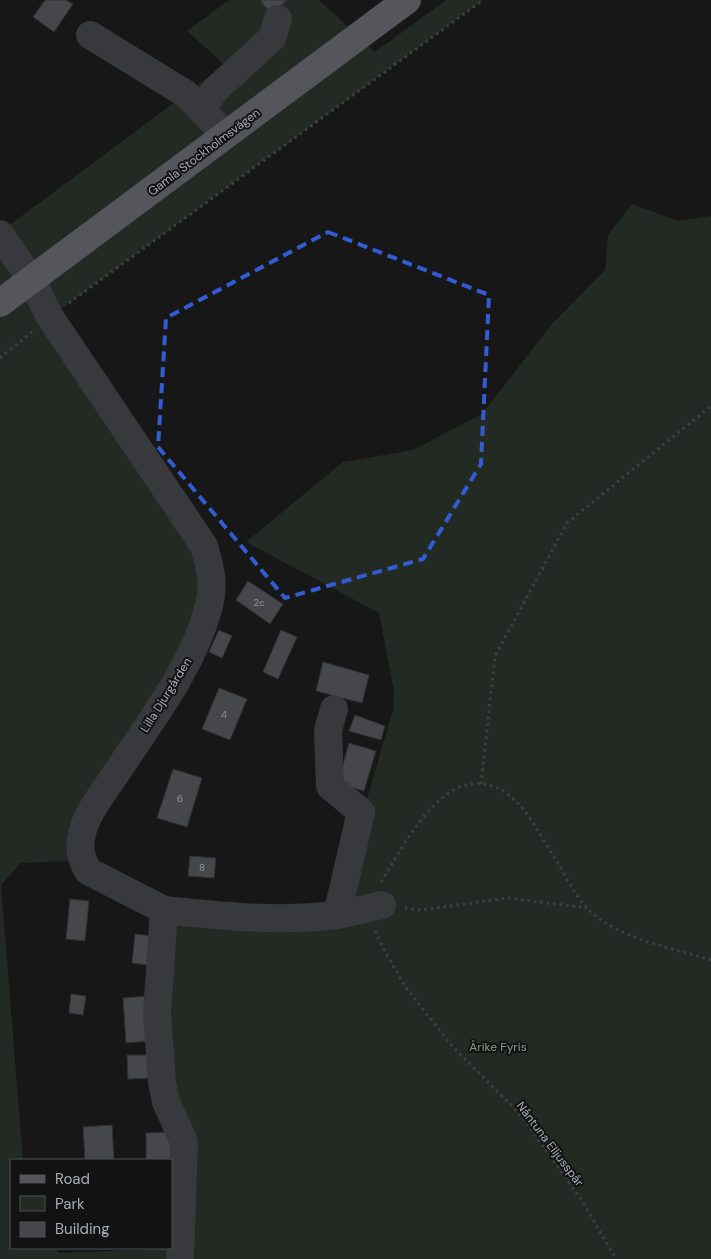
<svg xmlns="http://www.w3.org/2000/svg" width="711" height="1259" viewBox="0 0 711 1259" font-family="'DM Sans',sans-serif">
  <rect width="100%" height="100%" fill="#171718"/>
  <!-- green -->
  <polygon fill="#232a24" points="229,0 319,0 375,52 446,0 483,0 50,317 210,562 204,619 98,808 85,860 21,863 1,885 23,1160 11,1160 11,1248 56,1248 59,1253 182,1248 166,1098 161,903 333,915 393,710 394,691 379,613 246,542 343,462 413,450 482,414 552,324 605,270 608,235 632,204 679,221 711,216 711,1259 0,1259 0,232 225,65 187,31"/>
  <!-- building -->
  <g fill="#46474b" stroke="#313134">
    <polygon points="45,0 66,0 73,4 54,32 33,17"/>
    <polygon points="260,0 288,0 270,13"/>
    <polygon points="248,581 283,604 270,624 236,600"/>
    <polygon points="219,630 232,636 222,658 209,652"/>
    <polygon points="281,630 297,637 278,679 263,672"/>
    <polygon points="323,662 369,675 362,703 316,691"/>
    <polygon points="219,688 247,699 230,740 202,729"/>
    <polygon points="355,715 385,726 381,740 349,731"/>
    <polygon points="349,743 376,751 364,791 338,783"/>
    <polygon points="173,769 202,778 187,827 157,818"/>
    <polygon points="190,856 216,858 214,878 188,876"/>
    <polygon points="70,899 89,901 85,941 66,939"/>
    <polygon points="135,934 152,936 148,965 132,963"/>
    <polygon points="71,994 86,996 83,1015 69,1013"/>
    <polygon points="148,996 150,1041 126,1043 123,998"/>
    <polygon points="127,1055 150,1055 150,1078 128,1079"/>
    <polygon points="112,1125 114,1160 85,1160 83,1127"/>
    <polygon points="171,1132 171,1160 146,1160 146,1133"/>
  </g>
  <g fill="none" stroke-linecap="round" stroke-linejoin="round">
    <!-- path -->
    <g stroke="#3e4044" stroke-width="3" stroke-dasharray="2.5 4" stroke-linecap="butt">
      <polyline points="69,303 483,0"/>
      <polyline points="0,358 32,332"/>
      <polyline points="481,784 495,656 567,523 711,406"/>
      <path d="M381,882C405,844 446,758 503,791C527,805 541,838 556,860C566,877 577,900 592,913C624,940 672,948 711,960"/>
      <polyline points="405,908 421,910 508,898 587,908"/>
      <polyline points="375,931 383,948 406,988 453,1047 521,1115 582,1201 616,1259"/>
    </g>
    <!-- minor -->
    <g stroke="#38393d" stroke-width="28">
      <polyline points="90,35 186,94 226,135"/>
      <polyline points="201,110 215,90 272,38 278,19"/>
      <path d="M0,234L31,280L50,317L204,546C210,566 215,585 209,606C193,667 152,719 117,772C104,792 85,814 81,838C79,850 82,861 88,871L164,910L157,1014L162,1082L166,1102L184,1142L180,1259"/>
      <polyline points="334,709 328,730 330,786 361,812 337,915"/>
      <path d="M164,910C221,916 279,922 336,915C352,913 367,908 382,905"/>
    </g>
    <!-- major -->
    <polyline stroke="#54565c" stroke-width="28" points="0,303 407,0"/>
  </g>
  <!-- marked area -->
  <path fill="none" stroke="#325cd3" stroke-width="4" stroke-dasharray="10 6" stroke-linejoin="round" d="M328,232L489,295L481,464L423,559L285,598L158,447L166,318Z"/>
  <g text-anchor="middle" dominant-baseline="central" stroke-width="4" stroke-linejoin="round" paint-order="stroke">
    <!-- number labels -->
    <g font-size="10" fill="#91949c">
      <text x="259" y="602">2c</text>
      <text x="224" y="714">4</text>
      <text x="180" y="798">6</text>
      <text x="202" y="867">8</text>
    </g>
    <!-- street labels -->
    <g font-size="12" fill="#aaaeb7" stroke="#121213">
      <text transform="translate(204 152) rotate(-37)">Gamla Stockholmsvägen</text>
      <text transform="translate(166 695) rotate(-58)">Lilla Djurgården</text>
      <text transform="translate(550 1144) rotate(53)">Nåntuna Elljusspår</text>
    </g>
    <!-- park labels -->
    <g font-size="12" fill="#83a085" stroke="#121213">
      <text x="498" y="1047">Årike Fyris</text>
    </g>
  </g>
  <!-- legend -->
  <rect x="10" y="1159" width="162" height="90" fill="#121213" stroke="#4f5055"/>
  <rect x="20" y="1175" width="25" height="8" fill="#54565c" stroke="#4f5055"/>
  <text x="55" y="1184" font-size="15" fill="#aaaeb7">Road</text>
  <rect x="20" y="1196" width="25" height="15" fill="#232a24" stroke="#4f5055"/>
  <text x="55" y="1209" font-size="15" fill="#aaaeb7">Park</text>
  <rect x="20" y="1222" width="25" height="15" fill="#46474b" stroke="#4f5055"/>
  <text x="55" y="1234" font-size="15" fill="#aaaeb7">Building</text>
</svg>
